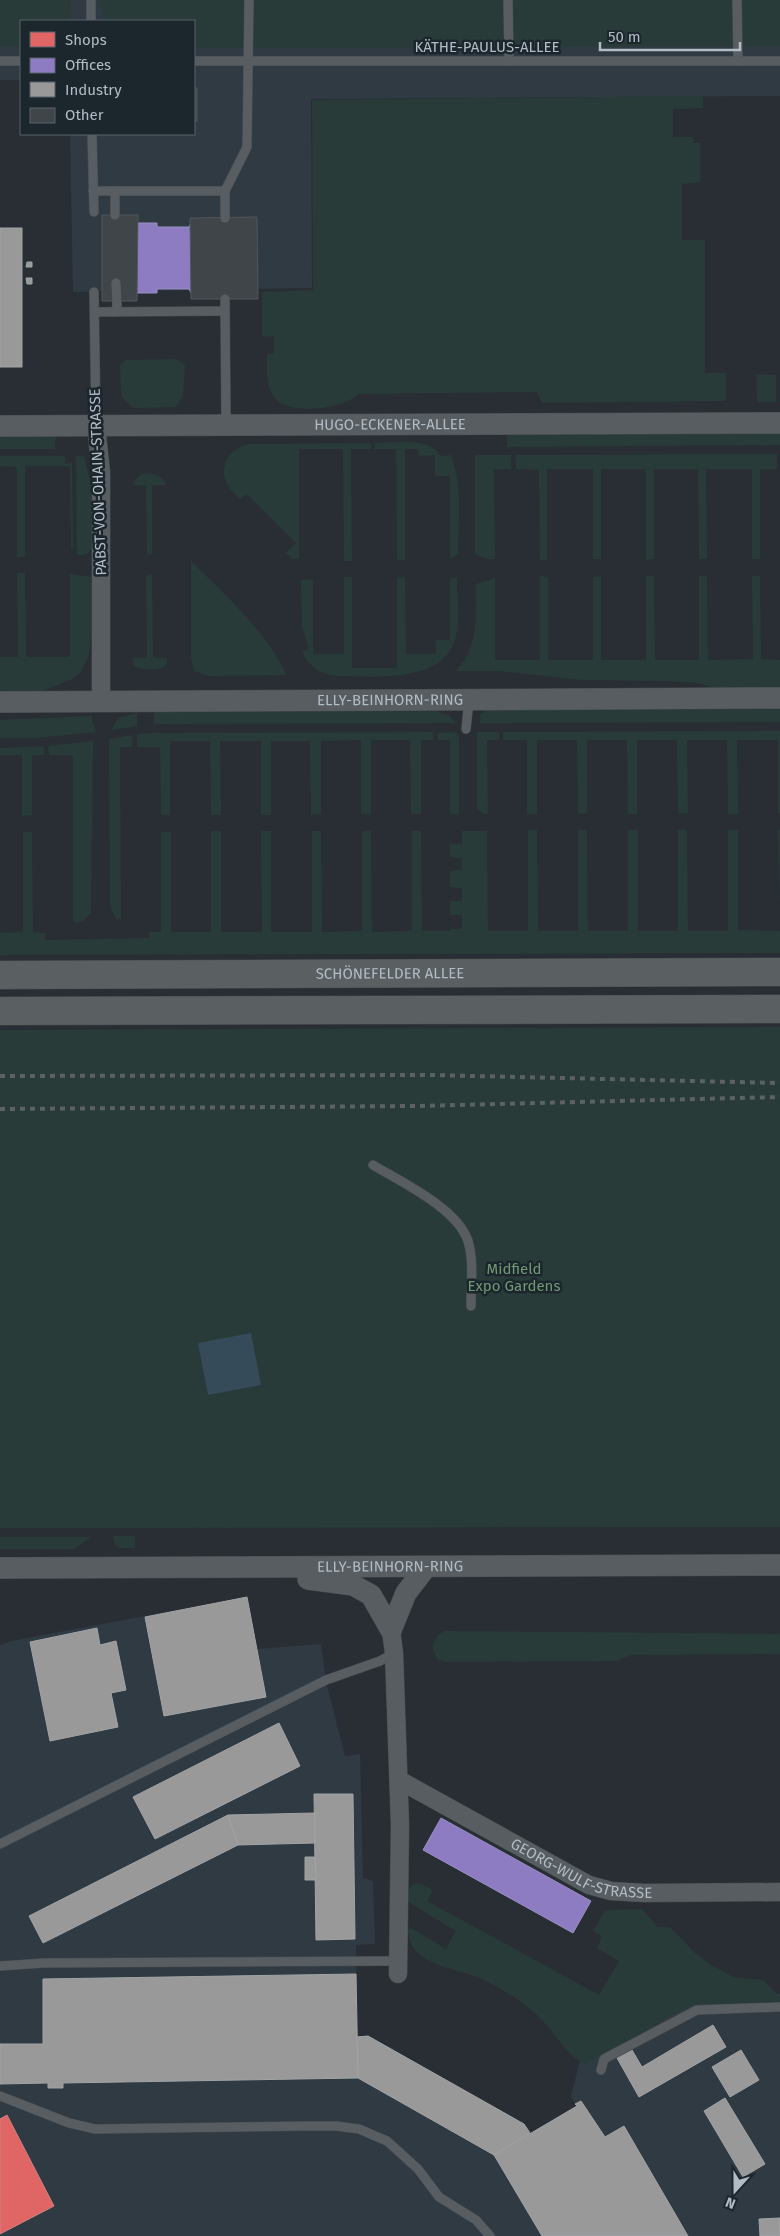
<svg xmlns="http://www.w3.org/2000/svg" width="780" height="2236" viewBox="0 0 780 2236" font-family="'Fira Sans',sans-serif">
  <rect width="100%" height="100%" fill="#282e33"/>
  <!-- airport -->
  <g fill="#303a43">
    <polygon points="0,0 780,0 780,96 311,99 312,288 73,292 70,134 194,134 194,21 21,21 21,80 0,80"/>
    <polygon points="247,1597 257,1649 321,1644 326,1681 345,1756 360,1754 363,1878 373,1881 375,1944 356,1945 357,2036 368,2036 467,2092 524,2124 530,2133 576,2106 571,2096 586,2037 658,1994 780,1994 780,2236 0,2236 0,1645 11,1641"/>
  </g>
  <!-- green -->
  <g fill="#283b39">
    <polygon points="0,0 71,0 70,21 21,21 21,47 0,47"/>
    <polygon points="100,0 780,0 780,46 194,48 194,21 104,21"/>
    <path d="M703,96V108L673,109V137H693L694,143H700V182L682,184V240H705V373H726V401L542,403L537,392L358,394C345,409 286,417 273,396C266,384 267,368 267,354H274V337L262,336V292L313,290L312,100Z"/>
    <polygon points="177,359 185,365 183,396 175,407 133,408 121,396 120,365 126,360"/>
    <polygon points="756,374 776,375 776,402 757,402"/>
    <polygon points="780,433 780,445 507,447 507,434"/>
    <polygon points="0,435 56,435 55,449 0,449"/>
    <path d="M371,443V449H351L352,561H344L343,449H299V559H292L286,553L296,543L247,494L240,499C237,496 232,492 229,487C216,469 230,447 249,444Z"/>
    <path d="M375,443C394,443 430,436 440,456L451,455C463,486 458,522 458,554L450,559V476H435V455L419,456L418,449H405V560H397L396,449H375Z"/>
    <polygon points="777,454 777,469 760,469 760,559 752,559 752,469 706,469 707,559 699,559 698,469 654,469 654,559 646,560 646,469 601,469 601,559 593,559 593,469 547,469 547,560 540,560 539,470 516,469 516,455"/>
    <polygon points="475,455 511,455 511,469 494,469 495,559 487,559 475,554"/>
    <polygon points="0,456 65,456 65,464 72,463 73,548 71,550 70,466 25,466 25,557 17,557 17,467 0,466"/>
    <path d="M76,456H84L91,486L92,547C89,554 83,556 77,555Z"/>
    <path d="M145,473C155,474 163,475 166,485H152V554L147,555L146,485H132L139,476Z"/>
    <path d="M191,561C227,597 262,627 286,673L285,675L209,676L194,671L191,658Z"/>
    <polygon points="17,573 25,573 26,657 70,657 70,574 91,577 91,638 89,655 81,672 72,679 41,692 0,692 0,657 18,657"/>
    <path d="M152,574L153,658H167V664C160,672 143,670 134,666L132,658H147L146,575Z"/>
    <path d="M540,576L548,577V660H593V577L601,576V660H646V576H654L655,660H699V576H707L708,660L753,659L752,576H760L761,659L780,660V690H718L699,683L670,681L582,680L498,671H456C479,646 476,616 476,584L495,578V660H540Z"/>
    <path d="M344,577H352V668H397V578L405,577L406,654H436V640H450V578H457C457,598 461,621 455,640C441,684 373,676 338,676C319,674 311,668 302,652L309,649L302,626L301,580L313,579V654H344Z"/>
    <polygon points="780,709 780,722 479,723 481,714 488,710"/>
    <polygon points="154,710 433,710 448,715 457,723 154,724"/>
    <polygon points="137,713 137,726 111,730 119,718"/>
    <polygon points="91,716 96,732 36,738 0,738 0,720"/>
    <polygon points="780,731 780,813 778,813 778,740 737,740 738,814 728,814 727,740 687,740 688,814 678,813 677,740 637,740 637,814 628,814 627,740 587,740 587,813 578,814 577,740 537,740 537,814 527,814 527,740 503,740 503,732"/>
    <polygon points="433,732 433,740 421,740 421,814 411,814 410,740 371,740 371,814 361,814 361,740 321,741 321,814 311,815 310,741 271,741 271,815 261,815 261,741 220,741 221,815 211,815 210,741 170,741 170,815 161,815 160,747 137,747 137,734 152,733"/>
    <polygon points="457,732 459,740 459,814 450,814 450,740 438,740 438,733"/>
    <polygon points="477,732 499,732 499,740 487,740 488,814 483,814 477,808"/>
    <polygon points="132,735 132,747 120,747 121,919 116,919 110,907 109,739"/>
    <polygon points="93,741 91,913 82,922 73,922 73,755 49,755 48,746"/>
    <polygon points="44,746 44,755 32,755 32,815 22,816 22,755 0,755 0,748"/>
    <polygon points="528,830 537,830 538,931 578,931 578,830 587,830 588,931 628,931 628,830 638,830 638,931 678,931 678,830 687,830 688,931 728,931 728,830 738,830 738,930 780,931 780,953 0,955 0,933 23,932 23,832 32,832 33,932 45,933 45,940 149,938 149,932 161,932 161,832 171,832 171,932 211,932 211,831 221,831 221,932 262,932 261,831 271,831 271,932 312,932 312,831 321,831 322,932 362,931 362,831 371,831 372,932 412,931 412,831 421,831 422,931 450,931 450,929 462,929 462,915 450,915 450,901 462,901 462,888 450,887 450,871 462,870 462,858 450,857 450,844 462,844 462,831 487,831 488,931 528,931"/>
    <polygon points="778,830 780,830 779,910"/>
    <polygon points="780,1027 780,1527 0,1528 0,1030"/>
    <polygon points="113,1536 135,1536 135,1548 119,1548 115,1545"/>
    <polygon points="0,1537 91,1537 74,1549 0,1549"/>
    <polygon points="444,1631 780,1634 780,1654 631,1655 616,1661 444,1662 437,1659 432,1647 437,1636"/>
    <path d="M418,1883L433,1890L427,1901L599,1995L619,1961L597,1948L602,1936L593,1931L605,1910L642,1909L658,1927H670L695,1953L710,1964L733,1977L763,1980L780,1997V2002L746,2004H692L586,2064C566,2056 556,2034 541,2019C526,2003 506,1992 488,1982C462,1967 408,1968 408,1929L411,1928L446,1949L456,1931L408,1902C408,1892 407,1886 418,1883Z"/>
  </g>
  <!-- water -->
  <polygon fill="#364b5a" points="251,1333 261,1385 208,1395 198,1343"/>
  <!-- shops -->
  <polygon fill="#e06666" stroke="#d28082" points="7,2115 54,2206 0,2234 0,2119"/>
  <!-- offices -->
  <g fill="#8e7cc3" stroke="#988fc4">
    <polygon points="138,223 157,223 157,227 189,227 191,223 191,293 189,289 157,289 157,293 137,293"/>
    <polygon points="441,1818 591,1901 573,1933 423,1850"/>
  </g>
  <!-- industry -->
  <g fill="#999" stroke="#a0a4a6">
    <rect x="0" y="228" width="22" height="139"/>
    <polygon points="27,262 32,262 32,267 26,267"/>
    <polygon points="26,278 32,278 32,284 27,284"/>
    <polygon points="247,1597 266,1697 164,1716 145,1617"/>
    <polygon points="97,1628 100,1645 116,1641 126,1690 111,1693 118,1727 50,1741 30,1642"/>
    <polygon points="279,1723 300,1766 155,1839 133,1797"/>
    <polygon points="314,1794 353,1794 355,1939 316,1940"/>
    <polygon points="315,1813 315,1843 238,1845 228,1815"/>
    <polygon points="228,1815 238,1845 43,1943 29,1916"/>
    <polygon points="305,1857 315,1857 316,1880 305,1880"/>
    <polygon points="356,1974 358,2078 63,2083 63,2088 48,2088 48,2083 0,2084 0,2044 43,2044 43,1979"/>
    <polygon points="713,2025 726,2047 639,2097 617,2058 632,2050 642,2067"/>
    <polygon points="368,2036 524,2124 530,2133 494,2155 358,2078 357,2037"/>
    <polygon points="741,2050 759,2080 730,2097 712,2067"/>
    <polygon points="725,2098 765,2164 743,2177 704,2111"/>
    <polygon points="581,2101 605,2137 624,2126 688,2236 542,2236 494,2155 577,2106 575,2104"/>
    <polygon points="780,2218 780,2236 760,2236 759,2219"/>
  </g>
  <!-- building -->
  <g fill="#40454a" stroke="#50565b">
    <rect x="194" y="88" width="3" height="33"/>
    <polygon points="102,215 138,215 137,301 102,301"/>
    <polygon points="257,217 258,299 191,299 190,218"/>
  </g>
  <g fill="none" stroke-linecap="round" stroke-linejoin="round">
    <defs>
      <g id="service">
        <polyline points="508,0 509,61"/>
        <polyline points="737,0 738,61"/>
        <polyline points="91,21 91,0"/>
        <polyline points="0,61 21,61"/>
        <polyline points="194,61 780,61"/>
        <polyline points="92,134 94,212"/>
        <polyline points="93,191 225,191"/>
        <polyline points="115,191 115,215"/>
        <polyline points="225,218 225,191 247,147 249,0"/>
        <polyline points="94,292 96,425"/>
        <polyline points="225,299 226,424"/>
        <polyline points="95,312 225,311"/>
        <polyline points="115,312 117,306 116,283"/>
        <polyline points="466,729 469,700"/>
        <path d="M373,1165C401,1182 457,1208 468,1241C474,1260 471,1286 471,1306"/>
        <polyline points="0,1844 326,1680 380,1661 394,1653"/>
        <polyline points="0,1966 44,1963 398,1961"/>
        <polyline points="601,2070 604,2059 697,2010 780,2007"/>
        <polyline points="0,2096 69,2123 95,2129 309,2126 336,2126 359,2129 387,2141 418,2169 439,2197 476,2220 490,2236"/>
      </g>
      <g id="minor">
        <polyline points="96,425 101,472 101,702"/>
        <polyline points="391,1630 394,1653 400,1825 398,1974"/>
        <path id="s1" d="M399,1780L589,1885L611,1891L644,1893L780,1892"/>
      </g>
      <g id="tertiary">
        <path id="s2" d="M0,426L780,423"/>
        <path id="s3" d="M0,702L780,698"/>
        <path id="s4" d="M0,1568L780,1565"/>
        <polyline points="308,1579 353,1585 371,1595 391,1630"/>
        <polyline points="391,1630 406,1593 426,1567"/>
      </g>
      <g id="trunk">
        <path id="s5" d="M0,975L780,972"/>
        <polyline points="0,1011 780,1009"/>
      </g>
    </defs>
    <!-- service casing -->
    <use href="#service" stroke="#464a4e" stroke-width="10"/>
    <!-- minor casing -->
    <use href="#minor" stroke="#464a4e" stroke-width="19"/>
    <!-- tertiary casing -->
    <use href="#tertiary" stroke="#464a4e" stroke-width="22"/>
    <!-- trunk casing -->
    <use href="#trunk" stroke="#454a4f" stroke-width="29"/>
    <!-- service -->
    <use href="#service" stroke="#575d61" stroke-width="9"/>
    <!-- minor -->
    <use href="#minor" stroke="#575d61" stroke-width="18"/>
    <!-- tertiary -->
    <use href="#tertiary" stroke="#575d61" stroke-width="21"/>
    <!-- trunk -->
    <use href="#trunk" stroke="#5a5f62" stroke-width="28"/>
    <!-- rail -->
    <g stroke="#5b6165" stroke-width="4" stroke-dasharray="5 5" stroke-linecap="butt">
      <polyline points="0,1076 430,1075 780,1083"/>
      <polyline points="0,1109 417,1106 780,1097"/>
    </g>
  </g>
  <g text-anchor="middle" dominant-baseline="central" stroke-width="5" stroke-linejoin="round" paint-order="stroke">
    <!-- street labels -->
    <g font-size="15" fill="#b1bcc5" stroke="#1c262d">
      <text x="487" y="47">KÄTHE-PAULUS-ALLEE</text>
      <text stroke="none"><textPath href="#s2" startOffset="390">HUGO-ECKENER-ALLEE</textPath></text>
      <text transform="translate(98 482) rotate(-92)">PABST-VON-OHAIN-STRASSE</text>
      <text stroke="none"><textPath href="#s3" startOffset="390">ELLY-BEINHORN-RING</textPath></text>
      <text stroke="none"><textPath href="#s5" startOffset="390">SCHÖNEFELDER ALLEE</textPath></text>
      <text stroke="none"><textPath href="#s4" startOffset="390">ELLY-BEINHORN-RING</textPath></text>
      <text stroke="none"><textPath href="#s1" startOffset="205">GEORG-WULF-STRASSE</textPath></text>
    </g>
    <!-- park labels -->
    <g font-size="15" fill="#719974" stroke="#1c262d">
      <text x="514" y="1269">Midfield<tspan x="514" dy="17">Expo Gardens</tspan></text>
    </g>
  </g>
  <!-- legend -->
  <rect x="20" y="20" width="175" height="115" fill="#1c262d" stroke="#58626a"/>
  <rect x="30" y="32" width="25" height="15" fill="#e06666" stroke="#58626a"/>
  <text x="65" y="45" font-size="15" fill="#b1bcc5">Shops</text>
  <rect x="30" y="58" width="25" height="15" fill="#8e7cc3" stroke="#58626a"/>
  <text x="65" y="70" font-size="15" fill="#b1bcc5">Offices</text>
  <rect x="30" y="82" width="25" height="15" fill="#999999" stroke="#58626a"/>
  <text x="65" y="95" font-size="15" fill="#b1bcc5">Industry</text>
  <rect x="30" y="108" width="25" height="15" fill="#40454a" stroke="#58626a"/>
  <text x="65" y="120" font-size="15" fill="#b1bcc5">Other</text>
  <!-- north arrow -->
  <g transform="translate(735 2191) rotate(201)" stroke="#1c262d" stroke-width="4" paint-order="stroke">
  <path d="M0-4L9 19L0 12L-9 19Z" fill="#b1bcc5"/>
  <text y="-8" font-size="14" font-weight="bold" text-anchor="middle" fill="#b1bcc5">N</text>
  </g>
  <!-- scale -->
  <path d="M600 42v8h140v-8" fill="none" stroke="#b1bcc5" stroke-width="2.5"/>
  <text x="608" y="42" font-size="15" fill="#b1bcc5" stroke="#1c262d" stroke-width="4" paint-order="stroke">50 m</text>
</svg>
